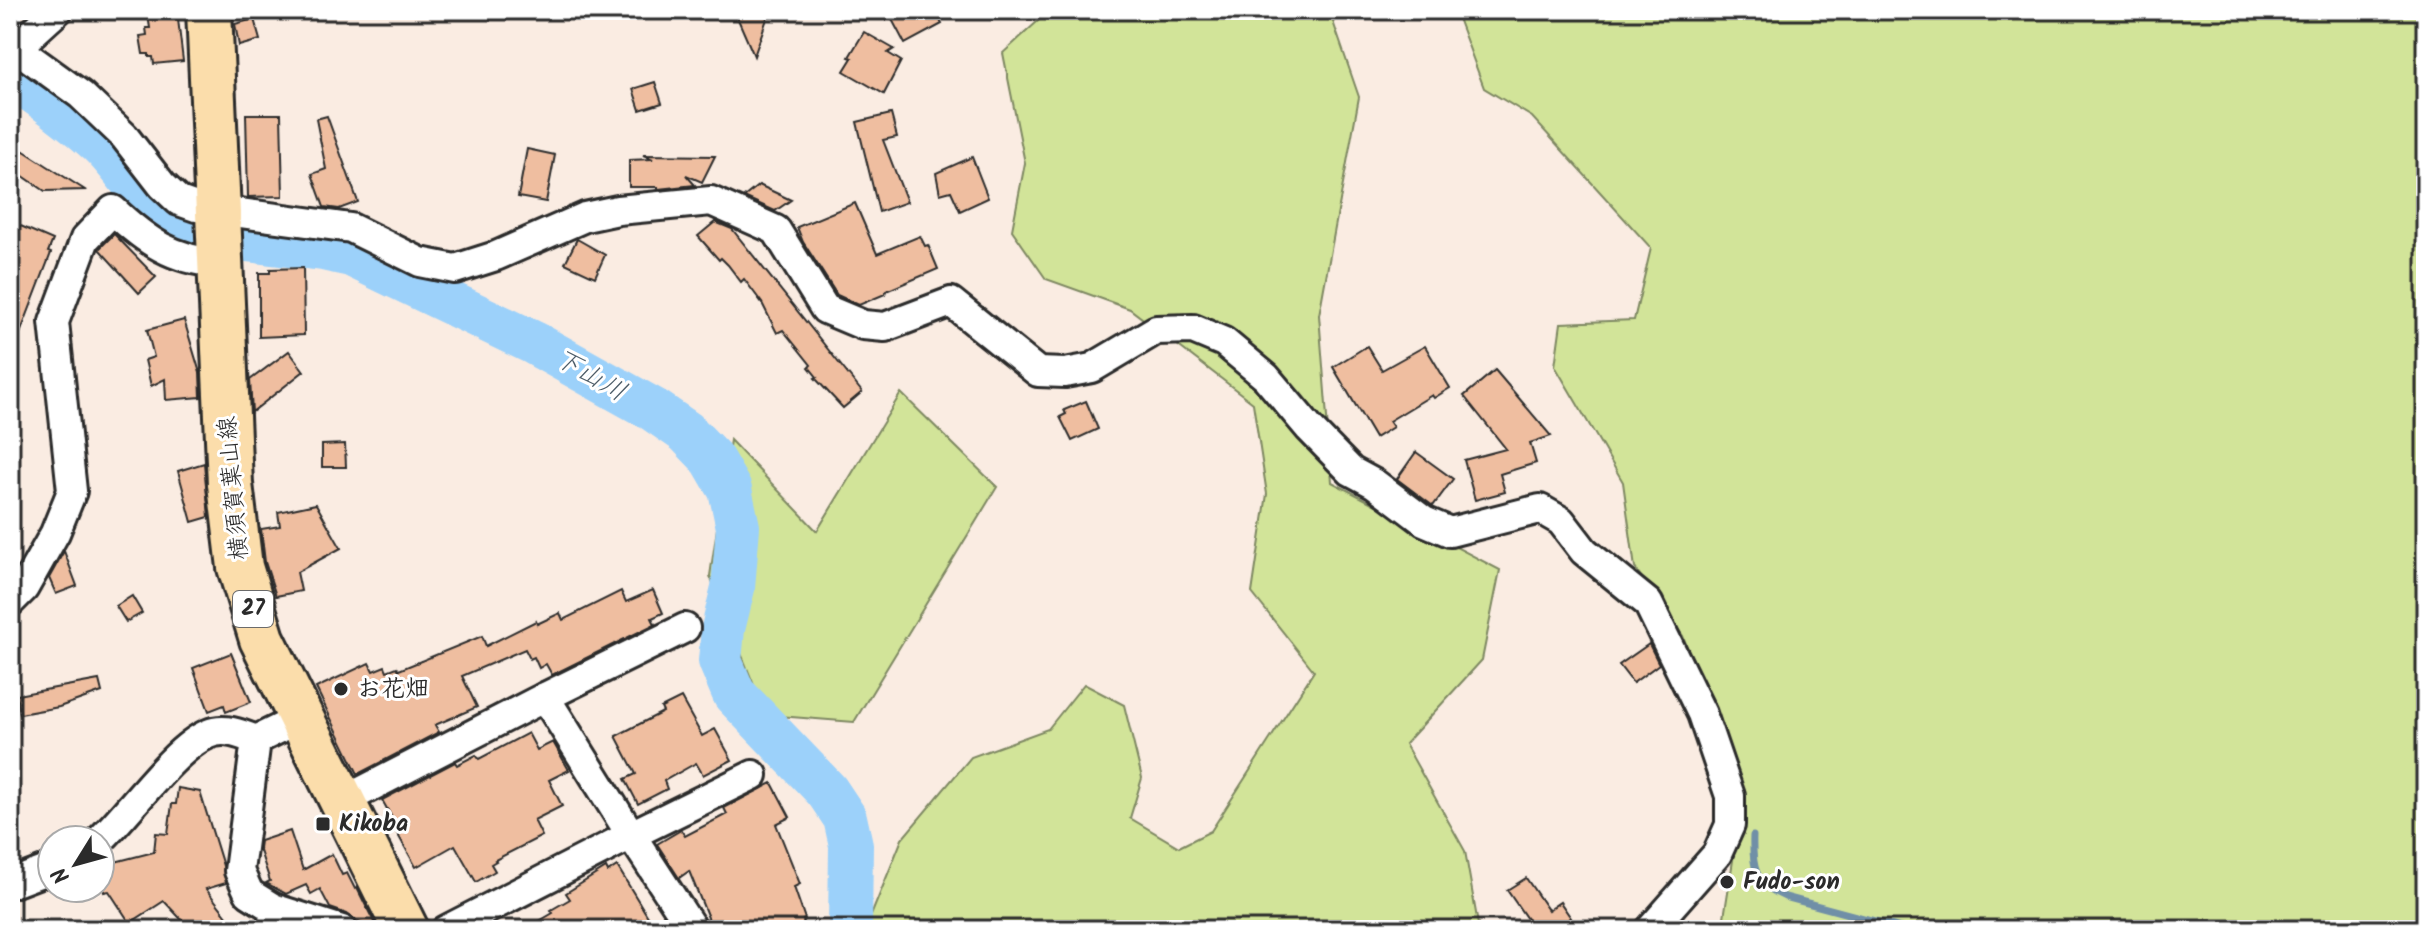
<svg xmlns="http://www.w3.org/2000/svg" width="2436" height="940" viewBox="0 0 2436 940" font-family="Kalam,'Klee One',sans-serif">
  <rect width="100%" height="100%" fill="#faece2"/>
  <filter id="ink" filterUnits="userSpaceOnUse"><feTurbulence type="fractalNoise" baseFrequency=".0125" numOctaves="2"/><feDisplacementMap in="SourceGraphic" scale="16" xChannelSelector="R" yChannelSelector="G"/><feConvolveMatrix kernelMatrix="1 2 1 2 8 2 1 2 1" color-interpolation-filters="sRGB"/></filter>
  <g filter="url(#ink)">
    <!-- green -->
    <g fill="#d2e499" stroke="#7e8862" stroke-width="2">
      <polygon points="1050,10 1329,10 1359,97 1319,315 1332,482 1500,570 1482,660 1405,744 1465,851 1479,930 871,930 868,923 902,839 971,757 1048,729 1084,684 1124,705 1142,778 1130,818 1179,847 1211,831 1314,671 1252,593 1267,494 1253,403 1130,309 1046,279 1012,230 1025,163 1003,53"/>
      <polygon points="1455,10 2426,10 2426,930 1722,930 1743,797 1683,636 1635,568 1623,482 1555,366 1561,323 1634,320 1651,248 1532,117 1484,88"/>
      <polygon points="901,393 997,487 854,722 766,715 710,576 730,440 817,531"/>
    </g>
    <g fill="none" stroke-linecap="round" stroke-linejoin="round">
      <!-- stream -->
      <path stroke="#6f8fa7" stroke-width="7" d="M1753,836C1752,866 1754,884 1785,897L1908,930"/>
      <!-- river -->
      <path stroke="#9cd1fa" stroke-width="44" d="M10,75C41,97 72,118 100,144C132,175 145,211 187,233L323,249L351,255L534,343L654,410L686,432L712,459L730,490L738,527L733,588L723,629L720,661L734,694L827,791L845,818L851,845L850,930"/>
    </g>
    <!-- building -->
    <g fill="#efbea0" stroke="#2b2b2b" stroke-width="2">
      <polygon points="734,10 770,10 754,56"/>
      <polygon points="887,10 935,10 942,24 905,44"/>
      <polygon points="177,11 183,61 154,64 153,57 149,57 149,54 143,54 140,36 147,35 146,28 150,28 148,15"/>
      <polygon points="254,19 260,40 239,46 235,24"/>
      <polygon points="864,32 894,49 888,53 901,61 884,94 844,71 852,58 849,57"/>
      <polygon points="655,82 662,103 640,110 633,89"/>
      <polygon points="246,114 281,114 283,196 248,197"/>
      <polygon points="891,114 897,137 883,140 907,202 879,212 857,122"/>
      <polygon points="327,116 358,202 339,209 324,207 312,174 326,169 316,119"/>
      <polygon points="10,142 85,190 45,191 10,167"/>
      <polygon points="527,149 555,155 546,202 518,197"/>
      <polygon points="643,155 715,156 702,182 686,175 695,185 658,189 658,187 629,187 629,160 653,159"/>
      <polygon points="972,157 988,198 960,211 951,191 940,194 936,173"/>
      <polygon points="759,185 791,200 775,211 744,197"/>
      <polygon points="855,203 877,254 920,236 925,246 928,245 938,269 886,291 885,294 859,305 837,295 803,242 797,227"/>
      <polygon points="715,222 732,229 862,392 843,408 815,378 817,377 809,367 811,365 783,330 777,333 762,303 744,279 741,282 728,265 721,258 719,260 698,236"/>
      <polygon points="16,224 53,240 48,252 51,253 11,357 10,237"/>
      <polygon points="114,234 156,277 139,293 99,249"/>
      <polygon points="577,239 605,255 595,277 565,263"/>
      <polygon points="303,268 304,335 259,337 259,273 270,273 270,269"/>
      <polygon points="184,320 200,373 201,397 166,400 165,379 151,386 145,360 154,357 147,330"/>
      <polygon points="1367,346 1382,370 1425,346 1450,388 1434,398 1432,395 1389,421 1393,427 1375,438 1333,367"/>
      <polygon points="289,351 304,371 252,412 250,380"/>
      <polygon points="1495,370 1551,436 1530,443 1536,463 1500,474 1505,492 1475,500 1464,460 1506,449 1464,396"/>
      <polygon points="1086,401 1098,429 1072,441 1060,417 1066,414 1064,410"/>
      <polygon points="345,444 346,467 322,467 322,445"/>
      <polygon points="1416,452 1453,479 1433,506 1397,479"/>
      <polygon points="204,463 209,517 192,522 178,471"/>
      <polygon points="316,504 341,548 297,572 301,591 276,596 265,562 261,529 280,526 278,512"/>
      <polygon points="64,551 77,586 56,594 49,578"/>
      <polygon points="653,590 663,613 652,618 655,624 552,675 546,664 539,668 534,657 530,659 525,649 462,676 477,707 435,725 439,732 358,774 316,688 369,663 373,671 385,666 387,671 397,667 399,670 482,636 486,646 536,621 537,624 560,613 563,620 621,591 626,602"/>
      <polygon points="132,596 142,613 126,622 116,606"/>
      <polygon points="1649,644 1659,664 1633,683 1619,665"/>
      <polygon points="231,653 251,702 226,712 224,705 209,711 193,668"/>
      <polygon points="99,680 102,692 59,707 20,714 17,695"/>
      <polygon points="681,698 702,736 715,729 732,760 703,775 696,763 664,781 667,789 638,804 625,779 636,774 616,736 663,712 661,708"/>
      <polygon points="528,733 537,750 553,742 569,770 549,780 562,806 534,820 542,836 495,860 496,861 491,864 495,871 476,882 455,845 416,867 388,817 391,816 382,800 455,762 457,765 476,755 479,759"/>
      <polygon points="772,783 790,817 776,824 800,884 794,887 805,919 803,920 807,930 713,930 689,871 679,878 657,844 681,830 685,836 727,814 724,808"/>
      <polygon points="178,788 200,792 223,866 226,883 206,889 227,916 212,930 191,930 164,901 130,923 109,891 104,892 100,875 100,873 109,870 107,864 154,852 156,833 168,834 172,804 176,804"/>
      <polygon points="290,831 303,870 332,854 342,875 347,873 355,889 357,888 378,930 356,921 347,914 330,908 320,889 311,894 306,885 286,894 266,883 270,881 259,848 260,841"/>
      <polygon points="617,866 656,930 524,930 553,913 551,910 570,899 566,893 606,868 608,872"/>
      <polygon points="1526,878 1548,910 1560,902 1571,918 1559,926 1561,930 1518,930 1529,922 1507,890"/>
    </g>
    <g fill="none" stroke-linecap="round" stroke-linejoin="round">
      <defs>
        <g id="minor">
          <polyline points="10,47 16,48 81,95 124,136 162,185 179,201 196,207 351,228 420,262 455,269 496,256 585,217 618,210 711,201 776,230 825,309 863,325 885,327 951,302 1038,372 1065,373 1092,368 1156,330 1193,329 1224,342 1266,377 1309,428 1351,471 1375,484 1424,521 1450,532 1540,509 1561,521 1584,551 1648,603 1702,714 1730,796 1730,825 1717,854 1650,930"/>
          <polyline points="16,48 58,10"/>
          <path d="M10,602L24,588L55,533L72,491L54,322L85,239L113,210C146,241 173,260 219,263"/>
          <polyline points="545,697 685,628"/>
          <polyline points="341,802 545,697 631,835 753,775"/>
          <path d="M100,840C129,813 174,748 208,734C224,727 241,734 256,740"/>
          <polyline points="10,884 52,868"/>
          <polyline points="273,908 249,893 239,871 256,740 299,719"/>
          <polyline points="274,930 273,908 342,930"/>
          <polyline points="446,930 631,835 693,930"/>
        </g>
        <polyline id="primary" points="209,10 230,484 240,567 262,639 406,930"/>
      </defs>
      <!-- minor casing -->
      <use href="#minor" stroke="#2b2b2b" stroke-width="34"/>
      <!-- primary casing -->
      <use href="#primary" stroke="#2b2b2b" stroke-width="50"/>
      <!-- minor -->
      <use href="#minor" stroke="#fff" stroke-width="28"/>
      <!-- primary -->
      <use href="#primary" stroke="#fbddab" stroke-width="44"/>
    </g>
  </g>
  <!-- markers -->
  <g fill="#2b2b2b" stroke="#fff" stroke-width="3">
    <circle cx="341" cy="689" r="8"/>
    <rect x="315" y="816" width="16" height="16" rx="4"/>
    <circle cx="1727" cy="882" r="8"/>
  </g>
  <g text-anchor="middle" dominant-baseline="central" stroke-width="6" stroke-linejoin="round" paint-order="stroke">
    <!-- shield labels -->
    <rect fill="#fff" stroke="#6b6b6b" stroke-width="2" x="233" y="591" width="40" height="36" rx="6"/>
    <g font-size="22" font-weight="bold" fill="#2b2b2b">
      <text x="253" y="609">27</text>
    </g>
    <!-- street labels -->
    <g font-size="24" fill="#2b2b2b" stroke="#fff">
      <text transform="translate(234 488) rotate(-95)">横須賀葉山線</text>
    </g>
    <!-- poi labels -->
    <g font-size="24" font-weight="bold" fill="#2b2b2b" stroke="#fff" text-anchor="start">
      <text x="357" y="689">お花畑</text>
      <text x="339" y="824">Kikoba</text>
      <text x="1743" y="882">Fudo-son</text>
    </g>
    <!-- water labels -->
    <g font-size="26" font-style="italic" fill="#4d5d69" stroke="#fff">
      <text transform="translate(590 376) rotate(30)">下山川</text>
    </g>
  </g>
  <!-- margin -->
  <rect width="2436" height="940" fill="none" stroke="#fff" stroke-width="40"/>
  <rect x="20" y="20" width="2396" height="900" fill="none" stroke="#2b2b2b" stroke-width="3" filter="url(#ink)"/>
  <!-- north arrow -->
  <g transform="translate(76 864) rotate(233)"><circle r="38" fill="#ffffff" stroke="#aaaaaa" stroke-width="2"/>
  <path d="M0-6L14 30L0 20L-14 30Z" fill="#2b2b2b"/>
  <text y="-12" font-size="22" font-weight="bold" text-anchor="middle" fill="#2b2b2b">N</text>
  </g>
</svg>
